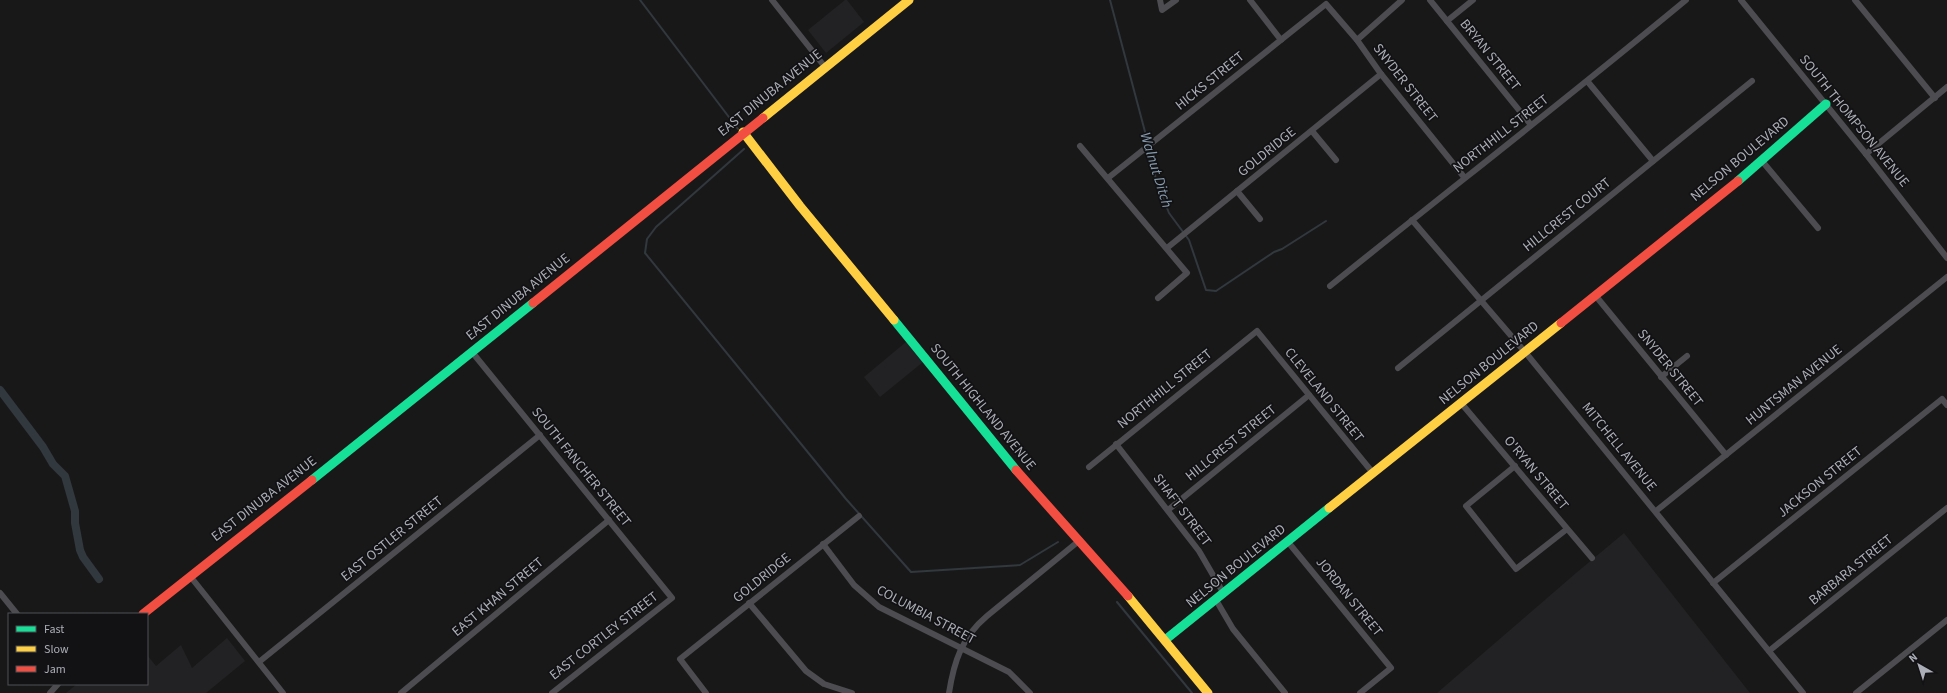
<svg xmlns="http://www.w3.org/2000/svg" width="1947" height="693" viewBox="0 0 1947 693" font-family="'Source Sans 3',sans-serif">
  <rect width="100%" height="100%" fill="#181818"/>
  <!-- built -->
  <g fill="#222224">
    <polygon points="845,0 847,0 864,22 826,53 808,30"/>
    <polygon points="906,342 923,362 880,397 864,377"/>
    <polygon points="1624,533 1750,693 1437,693 1576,573"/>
    <polygon points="227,638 245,661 206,693 66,693 77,684 147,684 147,655 156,666 181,645 192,668"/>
  </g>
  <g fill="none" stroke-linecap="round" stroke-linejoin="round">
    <!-- stream -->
    <g stroke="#31383e" stroke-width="2">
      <polyline points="640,0 738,129"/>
      <polyline points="1110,0 1148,143"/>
      <polyline points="1149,148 1156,180 1163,193 1163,198 1169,213 1189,240 1206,290 1216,291 1274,252 1282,249 1326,221"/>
      <polyline points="744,149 656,227 647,239 645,253 846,499 911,572 1020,565 1058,542"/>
      <polyline points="1117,602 1192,693"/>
    </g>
    <!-- canal -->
    <polyline stroke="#31383e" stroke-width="8" points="0,390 43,447 53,464 65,476 75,511 75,523 80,550 83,557 99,579"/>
    <!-- street -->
    <g stroke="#4d4d51" stroke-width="6">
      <polyline points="772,0 825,67"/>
      <polyline points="1160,0 1162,10 1176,0"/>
      <polyline points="1250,0 1281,40"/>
      <polyline points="1430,0 1531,125"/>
      <polyline points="1741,0 1866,154 1947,258"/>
      <polyline points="1855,0 1935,98"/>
      <polyline points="1447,21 1473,0"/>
      <polyline points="1357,40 1402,0"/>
      <polyline points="1588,82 1653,161"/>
      <polyline points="1312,131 1336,160"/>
      <polyline points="1080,146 1187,273 1158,298"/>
      <polyline points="1866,154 1947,87"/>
      <polyline points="1762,161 1818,228"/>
      <polyline points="1108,178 1326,4 1357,40 1381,74 1464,177"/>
      <polyline points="1237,191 1260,219"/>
      <polyline points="1412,220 1525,352 1803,693"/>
      <polyline points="1167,248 1381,74"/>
      <path d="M1330,286C1449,190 1569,97 1686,0"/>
      <polyline points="1595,295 1726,455"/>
      <polyline points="472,352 672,598 552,693"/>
      <polyline points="1398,368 1752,81"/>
      <polyline points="1661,377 1687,356"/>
      <polyline points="1461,403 1592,558"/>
      <polyline points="1116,444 1199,551 1224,594"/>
      <polyline points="1515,466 1466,506 1516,569 1567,529"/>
      <polyline points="1089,467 1257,331 1373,473"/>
      <polyline points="1168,510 1309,395"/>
      <polyline points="1656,511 1947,277"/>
      <polyline points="1288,542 1391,668 1360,693"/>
      <polyline points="823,544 854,585 879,607 1009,672 1030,693"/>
      <polyline points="190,576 283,693"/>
      <polyline points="1713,583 1942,399 1947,405"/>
      <polyline points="0,593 17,614"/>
      <polyline points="1216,600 1233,629 1285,693"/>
      <polyline points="749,603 806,671 824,684 852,693"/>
      <polyline points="1769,651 1947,508"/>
      <polyline points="259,662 540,435"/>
      <polyline points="50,693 58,684"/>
      <polyline points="401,693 609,520"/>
      <polyline points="706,693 680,659 859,516"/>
      <path d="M949,693C954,661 962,637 987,616L1080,540"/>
      <polyline points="1856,693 1947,620"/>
    </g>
    <!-- fast -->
    <g stroke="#16e098" stroke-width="9">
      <polyline points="1738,181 1826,104"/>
      <polyline points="894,320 1016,470"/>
      <polyline points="312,480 533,303"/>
      <polyline points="1165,640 1329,508"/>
    </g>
    <!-- slow -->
    <g stroke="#ffcf43" stroke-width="9">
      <polyline points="763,118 909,0"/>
      <polyline points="743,132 800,206 894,320"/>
      <polyline points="1329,508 1561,323"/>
      <polyline points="1128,596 1208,693"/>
    </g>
    <!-- jam -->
    <g stroke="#f24e42" stroke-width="9">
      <polyline points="533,303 763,118"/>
      <polyline points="1561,323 1738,181"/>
      <polyline points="1016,470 1128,596"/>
      <polyline points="143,614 312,480"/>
    </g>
  </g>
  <g text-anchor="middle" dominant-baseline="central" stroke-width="3.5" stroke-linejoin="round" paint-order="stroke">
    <!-- street labels -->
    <g font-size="14" fill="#abaeb7" stroke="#121214">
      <text transform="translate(1490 55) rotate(51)">BRYAN STREET</text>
      <text transform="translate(1210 81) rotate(-39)">HICKS STREET</text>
      <text transform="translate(1405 83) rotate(52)">SNYDER STREET</text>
      <text transform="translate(770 93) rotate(-39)">EAST DINUBA AVENUE</text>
      <text transform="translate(1854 121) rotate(51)">SOUTH THOMPSON AVENUE</text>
      <text transform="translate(1501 134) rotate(-38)">NORTHHILL STREET</text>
      <text transform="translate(1267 152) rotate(-39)">GOLDRIDGE</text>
      <text transform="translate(1740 159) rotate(-40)">NELSON BOULEVARD</text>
      <text transform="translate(1567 215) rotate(-39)">HILLCREST COURT</text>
      <text transform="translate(518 297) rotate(-39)">EAST DINUBA AVENUE</text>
      <text transform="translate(1489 363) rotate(-39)">NELSON BOULEVARD</text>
      <text transform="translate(1670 368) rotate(51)">SNYDER STREET</text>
      <text transform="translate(1794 385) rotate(-39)">HUNTSMAN AVENUE</text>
      <text transform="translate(1165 389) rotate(-39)">NORTHHILL STREET</text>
      <text transform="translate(1324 395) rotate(51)">CLEVELAND STREET</text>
      <text transform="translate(983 407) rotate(51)">SOUTH HIGHLAND AVENUE</text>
      <text transform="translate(1231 443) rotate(-39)">HILLCREST STREET</text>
      <text transform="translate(1619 447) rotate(51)">MITCHELL AVENUE</text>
      <text transform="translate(581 467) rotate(51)">SOUTH FANCHER STREET</text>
      <text transform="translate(1536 473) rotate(50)">O'RYAN STREET</text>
      <text transform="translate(1820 482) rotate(-39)">JACKSON STREET</text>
      <text transform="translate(264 499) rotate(-38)">EAST DINUBA AVENUE</text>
      <text transform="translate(1182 510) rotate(53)">SHAFT STREET</text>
      <text transform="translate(392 539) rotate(-39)">EAST OSTLER STREET</text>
      <text transform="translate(1236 566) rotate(-39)">NELSON BOULEVARD</text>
      <text transform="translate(1851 570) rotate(-39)">BARBARA STREET</text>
      <text transform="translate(762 578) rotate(-39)">GOLDRIDGE</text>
      <text transform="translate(498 597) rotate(-40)">EAST KHAN STREET</text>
      <text transform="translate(1349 597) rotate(51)">JORDAN STREET</text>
      <text transform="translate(926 615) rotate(28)">COLUMBIA STREET</text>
      <text transform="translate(604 636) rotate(-38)">EAST CORTLEY STREET</text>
    </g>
    <!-- water labels -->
    <g font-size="15" font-style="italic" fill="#869aae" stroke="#121214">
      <text transform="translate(1156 170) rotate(73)">Walnut Ditch</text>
    </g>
  </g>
  <!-- legend -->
  <rect x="8" y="613" width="140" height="72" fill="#121214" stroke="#4f5055"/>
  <rect x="16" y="626" width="20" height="6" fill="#16e098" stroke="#4f5055"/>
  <text x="44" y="633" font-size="12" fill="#abaeb7">Fast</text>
  <rect x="16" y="646" width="20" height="6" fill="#ffcf43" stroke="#4f5055"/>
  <text x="44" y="653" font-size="12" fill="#abaeb7">Slow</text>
  <rect x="16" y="666" width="20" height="6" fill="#f24e42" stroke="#4f5055"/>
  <text x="44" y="673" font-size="12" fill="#abaeb7">Jam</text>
  <!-- north arrow -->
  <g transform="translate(1919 665) rotate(321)" stroke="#121214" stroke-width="3" paint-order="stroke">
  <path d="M0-3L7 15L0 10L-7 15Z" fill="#abaeb7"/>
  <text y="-6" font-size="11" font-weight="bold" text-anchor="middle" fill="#abaeb7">N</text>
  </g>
</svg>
